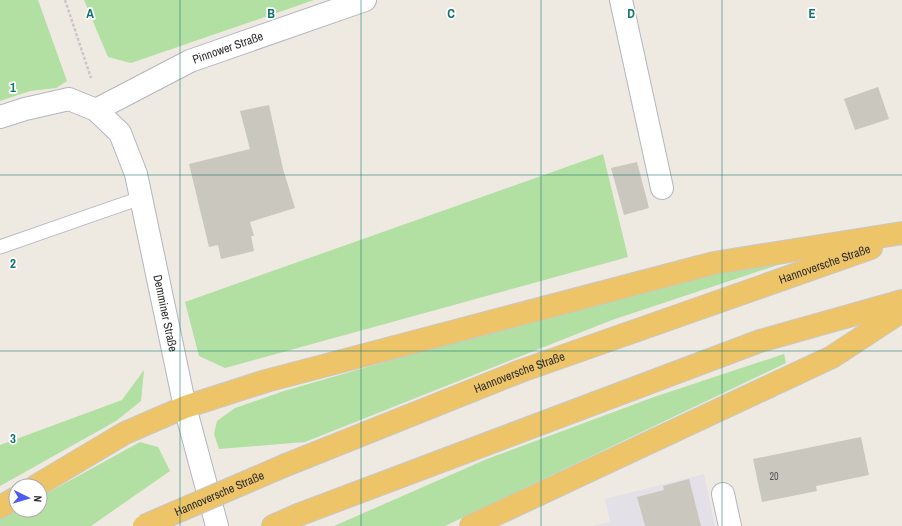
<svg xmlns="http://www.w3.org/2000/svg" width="902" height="526" viewBox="0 0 902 526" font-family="'Archivo Narrow',sans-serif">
  <rect width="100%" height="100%" fill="#eee9e1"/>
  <!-- industrial -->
  <polygon fill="#e3e1e7" points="704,474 715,526 593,526 610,522 605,499"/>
  <!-- green -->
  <g fill="#b1e0a2">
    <polygon points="0,0 38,0 67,81 56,88 30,91 0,101"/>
    <polygon points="84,0 314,0 131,63 108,57"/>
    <polygon points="603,154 628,257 225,368 199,356 185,302"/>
    <polygon points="789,254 790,261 612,320 305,442 219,449 214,434 217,421 235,408 284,391 426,350"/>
    <polygon points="784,354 786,363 445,526 334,526 487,459 654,397"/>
    <polygon points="144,370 141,401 116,421 0,486 0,445 122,400"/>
    <polygon points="140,442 158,447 170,471 91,526 0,526 0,519 16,510 40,510 40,497"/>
  </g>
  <!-- building -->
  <g fill="#cac7bf">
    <polygon points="878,87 889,119 855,130 844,99"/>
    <polygon points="269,105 283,169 295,208 250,222 254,236 251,236 254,251 221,259 218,245 209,247 189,164 250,149 240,111"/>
    <polygon points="637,162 649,208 624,215 611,168"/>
    <polygon points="861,437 869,475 816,486 817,491 762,502 753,459"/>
    <polygon points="689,479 701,526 645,526 637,497 664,490 663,486"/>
  </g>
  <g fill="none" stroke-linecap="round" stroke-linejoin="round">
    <defs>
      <polyline id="service" points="0,247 106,210 141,198"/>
      <g id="minor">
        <polyline points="621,0 662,188"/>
        <path id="s1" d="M96,110L190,61L365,0"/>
        <path id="s2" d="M0,117L25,109L69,99L96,110L120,133L136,174L185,407"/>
        <polyline points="723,494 730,526"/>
      </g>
      <polyline id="secondary" points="185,407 217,526"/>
      <g id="trunk">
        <path id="s3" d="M286,465L521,371L871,248"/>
        <polyline points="36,486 125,433 185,407 266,381 714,263 902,233"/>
        <polyline points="0,507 16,498"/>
        <polyline points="273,526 298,515 760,341 902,301"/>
        <polyline points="471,526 832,357 902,311"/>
      </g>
    </defs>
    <!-- service casing -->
    <use href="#service" stroke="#b4b6bf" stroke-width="15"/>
    <!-- minor casing -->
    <use href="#minor" stroke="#b4b6bf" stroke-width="24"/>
    <!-- secondary casing -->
    <use href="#secondary" stroke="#b4b6bf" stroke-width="24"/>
    <!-- trunk casing -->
    <use href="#trunk" stroke="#c8c8c8" stroke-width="24"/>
    <!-- path -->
    <polyline stroke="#c8c8c8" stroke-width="2.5" stroke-dasharray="3 2" stroke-linecap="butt" points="65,0 91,78"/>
    <!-- service -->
    <use href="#service" stroke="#fff" stroke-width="13"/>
    <!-- minor -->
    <use href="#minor" stroke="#fff" stroke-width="22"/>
    <!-- secondary -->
    <use href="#secondary" stroke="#fff" stroke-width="22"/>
    <!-- trunk -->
    <use href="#trunk" stroke="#eec469" stroke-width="22"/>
    <defs>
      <g id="trunk-bridge">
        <path id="s4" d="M144,526L286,465"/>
      </g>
    </defs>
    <!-- trunk-bridge casing -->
    <use href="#trunk-bridge" stroke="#c8c8c8" stroke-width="24" stroke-linecap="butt"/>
    <!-- trunk-bridge -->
    <use href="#trunk-bridge" stroke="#eec469" stroke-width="22"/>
  </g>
  <!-- grid -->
  <path fill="none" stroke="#0f766e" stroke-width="1" stroke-opacity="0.55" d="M180,0V526M361,0V526M541,0V526M722,0V526M0,175H902M0,351H902"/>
  <g text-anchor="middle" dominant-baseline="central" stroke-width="3.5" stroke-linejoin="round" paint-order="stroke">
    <!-- number labels -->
    <g font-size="10" fill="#545452">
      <text x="774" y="476">20</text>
    </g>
    <!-- street labels -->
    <g font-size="12" fill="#2d2d2d" stroke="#fff">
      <text stroke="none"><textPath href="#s1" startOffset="146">Pinnower Straße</textPath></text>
      <text stroke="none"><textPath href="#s3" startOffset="575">Hannoversche Straße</textPath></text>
      <text stroke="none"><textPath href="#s2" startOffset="320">Demminer Straße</textPath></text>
      <text stroke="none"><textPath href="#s3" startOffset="251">Hannoversche Straße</textPath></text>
      <text stroke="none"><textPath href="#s4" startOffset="82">Hannoversche Straße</textPath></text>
    </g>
  </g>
  <g font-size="13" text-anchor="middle" font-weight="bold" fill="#0f766e" stroke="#fff" stroke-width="3.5" stroke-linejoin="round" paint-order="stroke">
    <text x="90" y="18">A</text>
    <text x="271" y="18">B</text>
    <text x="451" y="18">C</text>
    <text x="631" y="18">D</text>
    <text x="812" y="18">E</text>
    <text x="13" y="92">1</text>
    <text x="13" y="268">2</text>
    <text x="13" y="443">3</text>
  </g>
  <!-- north arrow -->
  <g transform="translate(28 498) rotate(95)"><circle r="19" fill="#ffffff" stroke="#ababab"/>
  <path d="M0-3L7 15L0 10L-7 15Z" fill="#4e5cee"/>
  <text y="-6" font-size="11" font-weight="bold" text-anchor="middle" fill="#2d2d2d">N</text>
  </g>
</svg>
